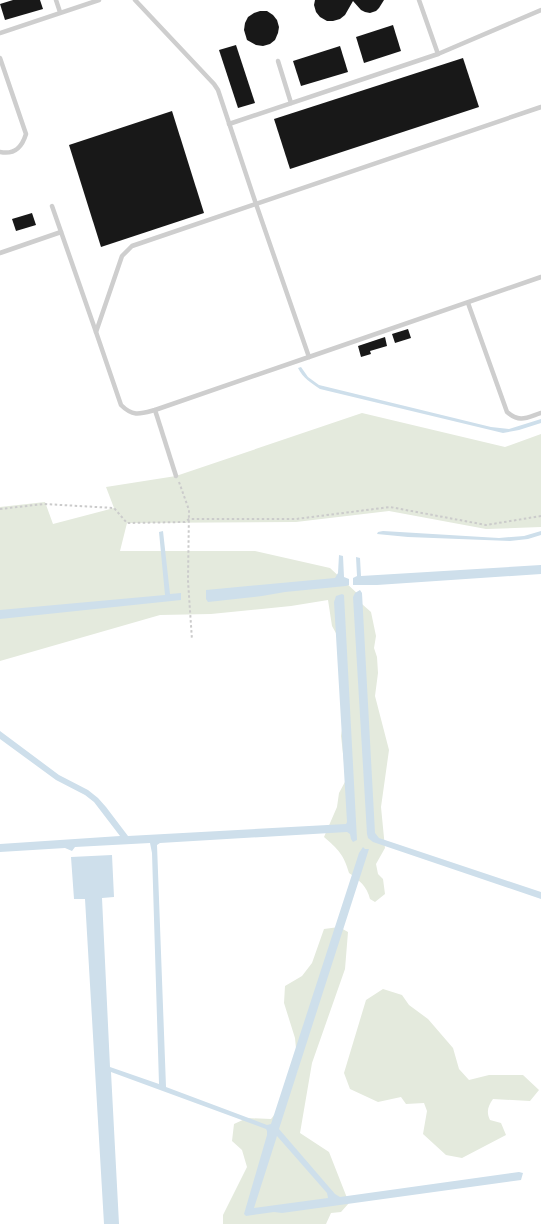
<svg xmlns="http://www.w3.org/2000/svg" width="541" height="1224" viewBox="0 0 541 1224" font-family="Quicksand,sans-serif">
  <rect width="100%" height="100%" fill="#fff"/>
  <!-- green -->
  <g fill="#e4eadd">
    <path d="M362,413L505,447L541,434V527L486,529L389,511L296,522L127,523L120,551H255L330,568L359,595L354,597L371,612L376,636L374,648L377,657L378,673L375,696L389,750L381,807L385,848L376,864L378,874L383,879L385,894L375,902L370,899C367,886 359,880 349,873C344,855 338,849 324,837L337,807L339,793L346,780L341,736L348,692L337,635L332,626L328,600L291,606L211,614L160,615L0,661V507L45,502L53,524L114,508L106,487L176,476Z"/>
    <polygon points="339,927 348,932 345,969 312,1063 300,1133 329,1152 349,1203 341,1212 331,1213 326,1224 223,1224 223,1215 247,1167 242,1150 232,1141 234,1124 247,1118 271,1119 287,1099 298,1069 295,1038 284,1003 285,986 302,976 312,963 324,929"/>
    <path d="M383,989L402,995L409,1005L428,1019L453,1048L459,1069L469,1080L489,1075H523L539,1090L530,1101L493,1099C488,1106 486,1112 490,1120L501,1123L506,1135L462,1158L446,1155L423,1134L427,1111L424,1103L406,1104L401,1097L378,1102L350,1089L344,1073L366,1000Z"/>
  </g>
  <!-- water -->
  <g fill="#cedfeb" fill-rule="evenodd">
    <path d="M301,367L308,377L319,385L491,427L509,429L541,419V423L519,430L503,433L320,389C311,383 303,378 298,368Z"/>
    <polygon points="163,531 170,594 181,593 181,600 0,619 0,610 165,595 159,532"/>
    <polygon points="383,531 499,538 524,536 541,531 541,535 528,539 510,541 408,537 377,534 378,532"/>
    <polygon points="339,555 343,556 344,577 349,579 349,585 346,586 285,592 262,596 208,602 206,599 206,590 335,578 338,573"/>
    <polygon points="356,557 360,558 361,576 541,565 541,574 377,585 353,585 353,578 357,576"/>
    <polygon points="360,590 362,593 375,833 379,838 541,892 541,899 373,842 368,838 367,834 353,597 355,593"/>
    <path d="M342,594L344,595L357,840L353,842L351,839L350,834L347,832L160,843L157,845L166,1087L267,1125L271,1124L359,853L363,847L365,849H369L279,1129L335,1194L340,1197L519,1172L523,1173L521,1180L282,1213L274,1212L246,1216L244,1214L267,1135V1131L266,1129L111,1072L119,1224H104L85,899H74L71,857L112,855L114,897L102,898L110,1067L159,1084L152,853L150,843L75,847L72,851L65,848L0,852V844L120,836L94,802L85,795L56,780L0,739V731L59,775L88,790L98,798L106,807L128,836L346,824L347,822L334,602L336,596ZM277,1136L327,1193L328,1198L254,1208Z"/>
  </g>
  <!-- building -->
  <g fill="#181818">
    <polygon points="13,0 40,0 43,9 5,20 0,4"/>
    <polygon points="315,0 384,0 379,8 376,11 370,13 365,12 361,10 353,1 345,15 340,19 333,21 327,21 320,17 316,12 314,5"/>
    <polygon points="260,11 267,11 273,15 277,20 279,27 278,33 275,40 270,44 263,46 256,45 247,40 244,30 245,23 248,17 254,13"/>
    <polygon points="393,25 401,51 364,63 356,37"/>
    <polygon points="236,45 255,103 238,108 219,50"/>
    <polygon points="340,46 348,72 301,86 293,61"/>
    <polygon points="463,58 479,107 290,169 274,119"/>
    <polygon points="172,111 204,213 101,247 69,145"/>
    <polygon points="32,213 36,225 16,231 12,219"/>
    <polygon points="408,329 411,338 395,343 392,334"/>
    <polygon points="385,337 387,346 370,351 371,354 361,357 358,346"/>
  </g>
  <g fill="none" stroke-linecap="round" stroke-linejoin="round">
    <!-- path -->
    <g stroke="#cbcbcb" stroke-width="2" stroke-dasharray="2.5 2.5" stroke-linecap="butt">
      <polyline points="179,482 189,510 188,581 192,640"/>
      <polyline points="0,509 44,504 114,508 127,523 185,522 189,519 296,519 390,507 486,525 541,516"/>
    </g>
    <!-- service -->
    <g stroke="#cecece" stroke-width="4.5">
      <polyline points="56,0 60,12"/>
      <polyline points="135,0 214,84 218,90 256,204 309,357 541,277"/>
      <polyline points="419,0 438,54 541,10"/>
      <polyline points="0,33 99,0"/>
      <path d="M0,58L26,134C22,147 15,155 0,152"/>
      <polyline points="278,61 291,103"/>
      <polyline points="229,124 438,54"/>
      <polyline points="52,206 96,332"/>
      <polyline points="0,253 61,232"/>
      <path d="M468,303L507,412C520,423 526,418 541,413"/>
      <path d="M309,357L155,410C140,414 133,417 121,405L96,332L122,256L132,246L541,107"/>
      <polyline points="155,410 176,476"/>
    </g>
  </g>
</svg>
